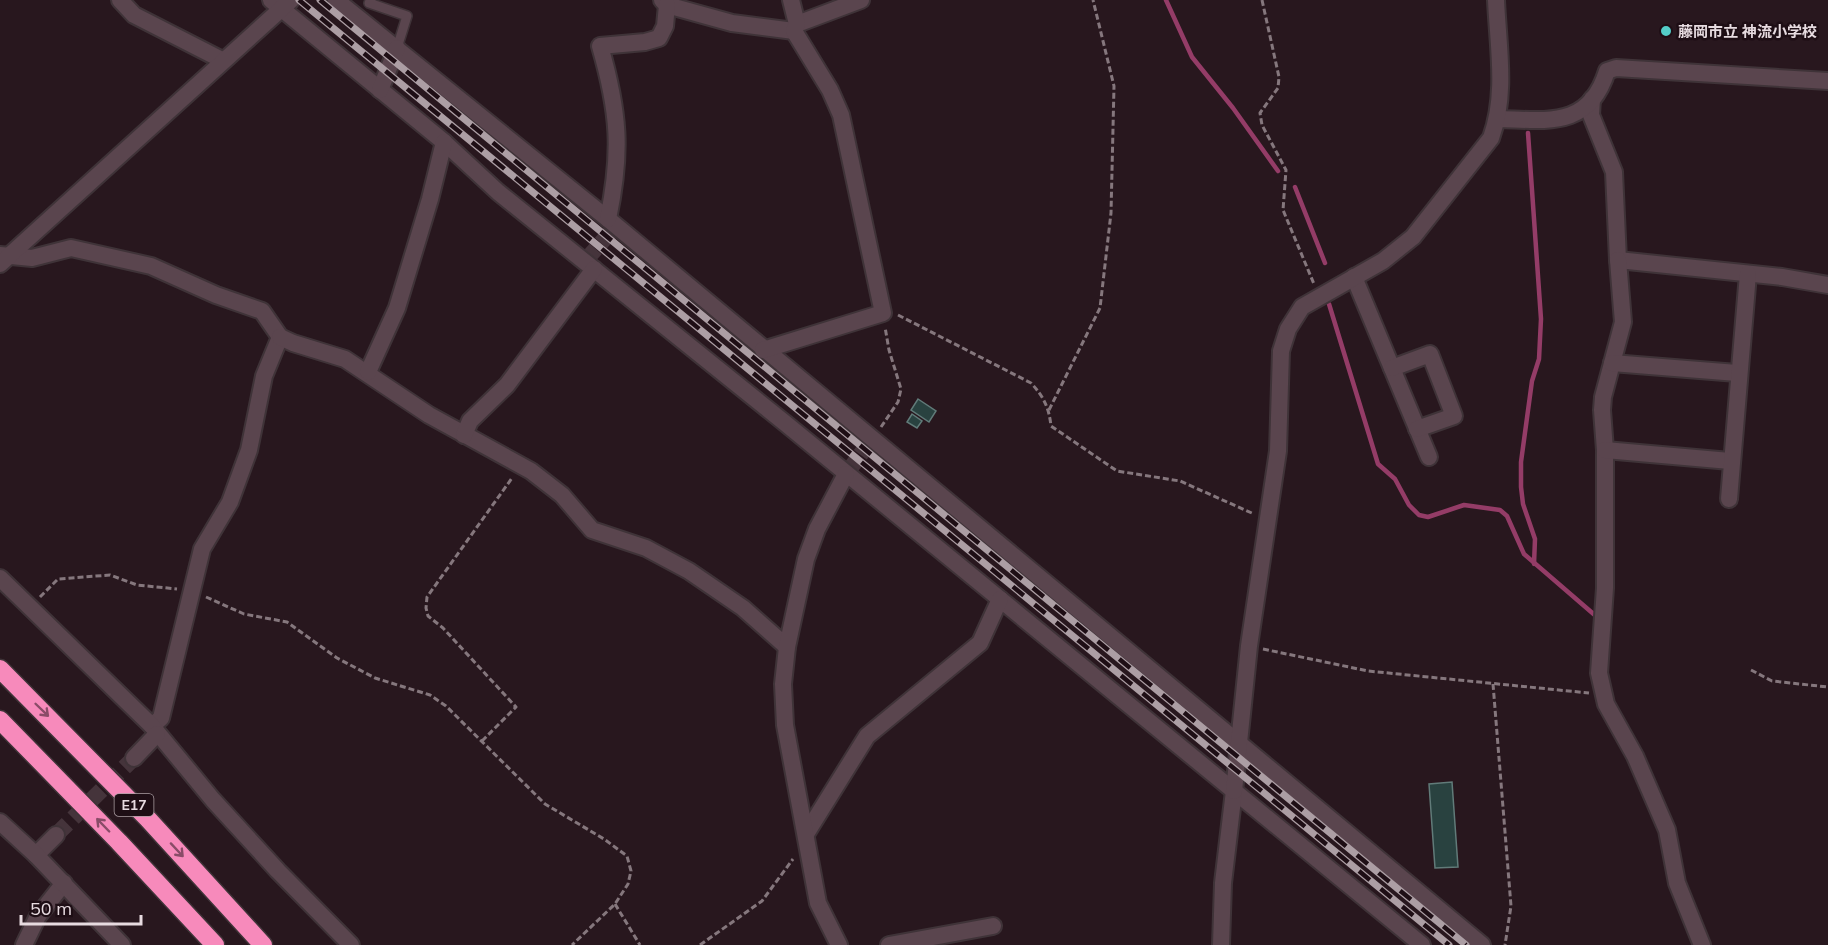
<svg xmlns="http://www.w3.org/2000/svg" width="1828" height="945" viewBox="0 0 1828 945" font-family="Mulish,'Noto Sans JP',sans-serif">
  <rect width="100%" height="100%" fill="#28171e"/>
  <g fill="none" stroke-linecap="round" stroke-linejoin="round">
    <!-- stream -->
    <g stroke="#943c67" stroke-width="4.5">
      <polyline points="1166,0 1192,57 1233,108 1278,171"/>
      <polyline points="1528,133 1541,319 1539,359 1532,381 1521,462 1521,487 1523,504 1535,539 1534,564"/>
      <polyline points="1295,187 1325,263"/>
      <polyline points="1329,304 1378,464 1395,479 1409,505 1419,515 1428,517 1464,505 1500,510 1507,516 1524,554 1597,617"/>
    </g>
  </g>
  <!-- building -->
  <g fill="#294240" stroke="#617b79" stroke-width="1.5">
    <polygon points="918,399 936,411 929,422 911,410"/>
    <polygon points="912,414 922,421 917,428 907,422"/>
    <polygon points="1452,782 1458,867 1435,868 1429,784"/>
  </g>
  <g fill="none" stroke-linecap="round" stroke-linejoin="round">
    <!-- minor-tunnel -->
    <g stroke="#45343b" stroke-width="16" stroke-dasharray="16 8" stroke-linecap="butt">
      <polyline points="585,261 616,226"/>
      <polyline points="846,474 872,439"/>
      <polyline points="56,835 134,758"/>
    </g>
    <defs>
      <polyline id="service" points="371,0 369,3 407,16 397,48"/>
      <g id="minor">
        <polyline points="120,0 134,15 222,60"/>
        <polyline points="271,0 444,142 498,192 785,423 1422,945"/>
        <polyline points="336,0 608,219 1482,945"/>
        <polyline points="662,0 667,5 732,23 794,31"/>
        <polyline points="797,24 861,0"/>
        <polyline points="380,90 397,48"/>
        <polyline points="1592,99 1591,115 1614,172 1618,260 1782,277 1828,285"/>
        <path d="M1498,119C1547,120 1589,129 1607,71L1616,68L1828,81"/>
        <path d="M608,219C622,152 619,112 600,46L645,42L659,38L665,26L667,5"/>
        <polyline points="0,255 32,258 71,248 151,266 216,295 262,311 280,337 264,376 249,450 230,502 202,549 161,718 152,726"/>
        <polyline points="1618,260 1623,322 1603,397 1602,410 1605,450 1605,588 1599,673 1606,704 1635,756 1667,830 1677,883 1702,945"/>
        <polyline points="1354,277 1429,457"/>
        <polyline points="280,337 293,343 345,359 429,415 531,471 562,495 592,530 646,548 689,571 743,608 787,647"/>
        <polyline points="763,350 883,313 841,115 830,90 794,31 797,24 791,0"/>
        <polyline points="1612,363 1737,373"/>
        <polyline points="1392,368 1430,354 1454,416 1417,429"/>
        <polyline points="368,372 397,308 430,199 444,142"/>
        <polyline points="464,435 470,421 507,385 594,269"/>
        <polyline points="1605,450 1730,461"/>
        <polyline points="1729,499 1748,274"/>
        <polyline points="0,578 152,726 213,800 278,871 351,945"/>
        <polyline points="134,758 157,734"/>
        <polyline points="806,834 867,736 980,643 1000,599"/>
        <polyline points="36,855 56,835"/>
        <polyline points="24,945 38,916 64,883"/>
        <polyline points="839,945 818,903 785,725 783,684 787,647 806,559 817,529 846,474"/>
        <polyline points="889,945 993,926"/>
        <polyline points="1221,945 1223,883 1234,791"/>
      </g>
      <g id="tertiary">
        <polyline points="0,264 291,0"/>
        <path d="M1234,791L1249,646L1278,451L1281,351L1288,329L1302,307L1383,261L1413,237L1491,138C1507,94 1498,46 1496,0"/>
        <polyline points="0,822 36,855 122,945"/>
      </g>
      <g id="motorway">
        <polyline points="0,669 148,819 263,945"/>
        <polyline points="0,720 119,842 215,945"/>
      </g>
    </defs>
    <!-- service casing -->
    <use href="#service" stroke="#3f3338" stroke-width="12"/>
    <!-- minor casing -->
    <use href="#minor" stroke="#3f3338" stroke-width="20"/>
    <!-- tertiary casing -->
    <use href="#tertiary" stroke="#3f3338" stroke-width="20"/>
    <!-- motorway casing -->
    <use href="#motorway" stroke="#3f3338" stroke-width="21"/>
    <!-- path -->
    <g stroke="#85777d" stroke-width="3" stroke-dasharray="6 3" stroke-linecap="butt">
      <polyline points="1262,0 1279,77 1278,88 1260,113 1262,125 1286,170 1283,210 1314,284"/>
      <path d="M898,315L1031,383C1044,397 1049,408 1051,426L1117,471L1180,481L1254,514"/>
      <polyline points="1049,410 1100,308 1111,213 1114,86 1093,0"/>
      <polyline points="881,427 898,402 901,389 889,350 885,327"/>
      <polyline points="40,597 58,579 110,575 137,585 177,589"/>
      <polyline points="206,597 244,614 287,622 337,658 375,678 430,695 446,706 545,804 604,839 627,856 631,871 628,884 615,904 572,945"/>
      <polyline points="1263,649 1368,671 1589,693"/>
      <polyline points="1751,670 1772,681 1828,687"/>
      <polyline points="1493,684 1511,906 1505,945"/>
      <polyline points="482,741 516,707 443,628 428,616 426,608 427,597 512,478"/>
      <polyline points="615,904 640,945"/>
      <polyline points="700,945 762,901 793,859"/>
    </g>
    <!-- service -->
    <use href="#service" stroke="#5a454e" stroke-width="9"/>
    <!-- minor -->
    <use href="#minor" stroke="#5a454e" stroke-width="16"/>
    <!-- tertiary -->
    <use href="#tertiary" stroke="#5a454e" stroke-width="16"/>
    <!-- motorway -->
    <use href="#motorway" stroke="#f78abb" stroke-width="18"/>
    <defs>
      <g id="rail">
        <polyline points="299,0 1449,945"/>
        <polyline points="320,0 1466,945"/>
      </g>
    </defs>
    <!-- rail casing -->
    <use href="#rail" stroke="#ac9ea4" stroke-width="7"/>
    <!-- rail -->
    <use href="#rail" stroke="#1e0e15" stroke-width="4.5" stroke-dasharray="14" stroke-linecap="butt"/>
  </g>
  <!-- one-way arrows -->
  <defs><path id="oneway-shaft" d="M-6 0H5M1.5-3L5.5 0L1.5 3" fill="none" stroke-width="1.6" stroke-linecap="round" stroke-linejoin="round" transform="scale(1.5)"/></defs>
  <g stroke="#8a4c68">
    <use href="#oneway-shaft" transform="translate(42 710) rotate(44)"/>
    <use href="#oneway-shaft" transform="translate(103 825) rotate(-134)"/>
    <use href="#oneway-shaft" transform="translate(177 850) rotate(47)"/>
  </g>
  <!-- markers -->
  <circle fill="#54cdc8" stroke="#1e0e15" stroke-width="2" cx="1666" cy="31" r="6"/>
  <g text-anchor="middle" dominant-baseline="central" stroke-width="5" stroke-linejoin="round" paint-order="stroke">
    <!-- shield labels -->
    <rect fill="#1e0e15" stroke="#ab9ea3" stroke-width="1.5" x="114.5" y="794" width="39" height="22" rx="4.5"/>
    <g font-size="14" font-weight="bold" fill="#e7dbe0">
      <text x="134" y="805">E17</text>
    </g>
    <!-- poi labels -->
    <g font-size="15" font-weight="bold" fill="#e7dbe0" stroke="#1e0e15" text-anchor="start">
      <text x="1678" y="31">藤岡市立 神流小学校</text>
    </g>
  </g>
  <!-- scale -->
  <path d="M21 915v9h120v-9" fill="none" stroke="#e7dbe0" stroke-width="3"/>
  <text x="30" y="915" font-size="18" fill="#e7dbe0" stroke="#1e0e15" stroke-width="4.5" paint-order="stroke">50 m</text>
</svg>
